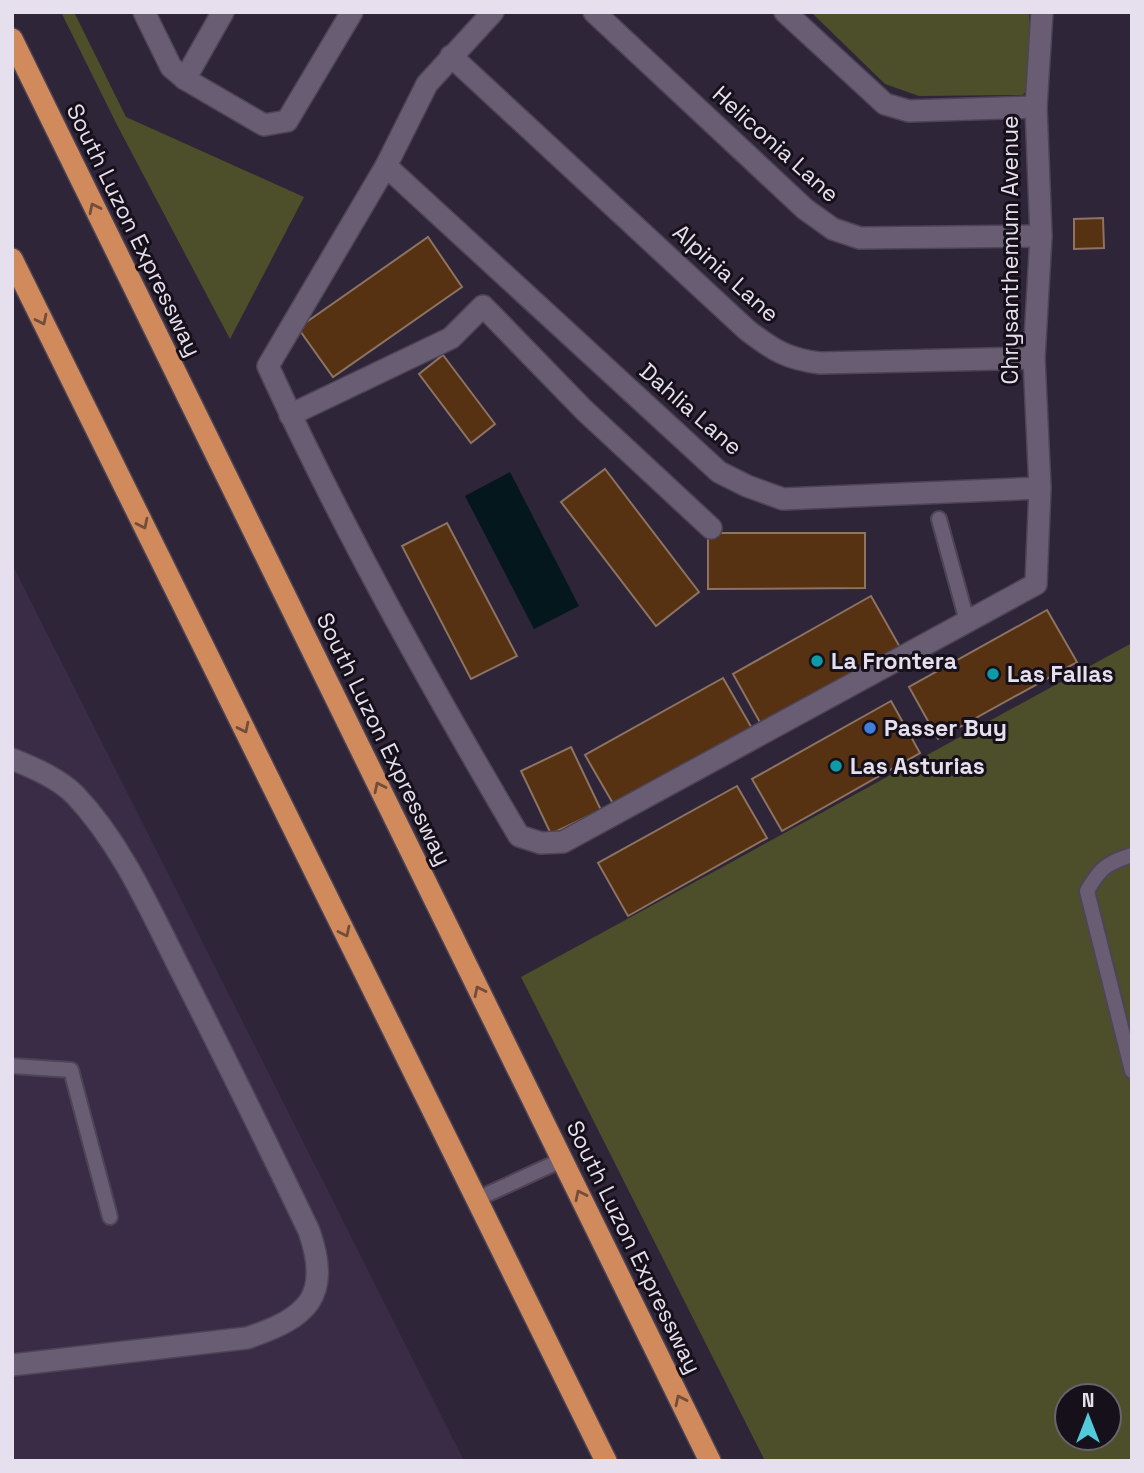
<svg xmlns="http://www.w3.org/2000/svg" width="1144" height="1473" viewBox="0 0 1144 1473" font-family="'Space Grotesk',sans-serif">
  <rect width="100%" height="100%" fill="#2f2539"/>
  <!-- built -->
  <polygon fill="#3a2c47" points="12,564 464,1461 12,1461"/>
  <!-- green -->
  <g fill="#4c4f29" fill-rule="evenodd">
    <polygon points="61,12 74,12 126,117 304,197 230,339 116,123"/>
    <polygon points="811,12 1029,12 1032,84 1023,95 919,96 885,84"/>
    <path d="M1132,643V1461H765L521,977ZM1067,1396H1109V1438H1067Z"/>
  </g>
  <!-- water -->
  <polygon fill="#04171c" points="510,472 579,606 534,629 465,496"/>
  <!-- building -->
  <g fill="#563112" stroke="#8c7362" stroke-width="2">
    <polygon points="1103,218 1104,248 1074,249 1074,219"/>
    <polygon points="428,237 462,287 333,377 298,328"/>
    <polygon points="443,355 495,424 471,443 419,374"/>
    <polygon points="605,469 699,592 656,626 561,502"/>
    <polygon points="447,523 517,656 471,679 402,546"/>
    <polygon points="708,533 865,533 865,588 708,589"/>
    <polygon points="871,596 901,649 762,726 733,674"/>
    <polygon points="1047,610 1077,662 938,739 909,687"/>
    <polygon points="723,678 753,730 615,807 585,755"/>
    <polygon points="891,701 920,753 782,831 752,779"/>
    <polygon points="571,747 601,810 551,834 521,771"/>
    <polygon points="737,786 767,838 628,916 598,863"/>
  </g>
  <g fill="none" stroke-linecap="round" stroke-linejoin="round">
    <defs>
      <g id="service">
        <polyline points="939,519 967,621"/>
        <path d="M1132,855C1107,863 1100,868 1087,891L1132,1071"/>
        <polyline points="12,1066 71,1070 110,1217"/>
        <polyline points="477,1199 562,1160"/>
      </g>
      <g id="minor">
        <polyline points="144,12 171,67 185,79 264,125 287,121 352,12"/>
        <path d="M493,12L427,84L386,166L268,366C342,528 429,683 519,836L541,843L563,842L1036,584L1040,488L1034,358L1041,236L1036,107L1042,12"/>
        <polyline points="594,12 805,209 833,229 860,238 1041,236"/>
        <polyline points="785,12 885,104 909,111 1036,107"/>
        <path d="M451,56L747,330C773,350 787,359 820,363L1034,358"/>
        <polyline points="185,79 223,12"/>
        <polyline points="386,166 719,472 747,486 783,499 1040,488"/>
        <polyline points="290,415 451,338 483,306 584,410 711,528"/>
        <path d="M12,759C34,768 60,779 76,796C122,845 150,910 180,969C224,1056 267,1143 309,1231C332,1297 307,1318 247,1338L12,1365"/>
      </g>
      <g id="motorway">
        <polyline points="12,39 710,1461"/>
        <polyline points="12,259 606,1461"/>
      </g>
    </defs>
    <!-- service casing -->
    <use href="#service" stroke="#4d4455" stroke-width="18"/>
    <!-- minor casing -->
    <use href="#minor" stroke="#4d4455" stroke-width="24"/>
    <!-- motorway casing -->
    <use href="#motorway" stroke="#4d4455" stroke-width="24"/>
    <!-- service -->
    <use href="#service" stroke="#695d74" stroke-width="14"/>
    <!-- minor -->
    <use href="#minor" stroke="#695d74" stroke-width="21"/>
    <!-- motorway -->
    <use href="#motorway" stroke="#d18a5b" stroke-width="21"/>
  </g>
  <!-- one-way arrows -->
  <defs><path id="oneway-chevron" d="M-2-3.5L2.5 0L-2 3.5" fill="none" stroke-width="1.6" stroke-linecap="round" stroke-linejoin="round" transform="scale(1.75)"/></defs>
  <g stroke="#734d3a">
    <use href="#oneway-chevron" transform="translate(94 208) rotate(-116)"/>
    <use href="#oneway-chevron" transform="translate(42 320) rotate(64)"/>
    <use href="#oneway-chevron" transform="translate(143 524) rotate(64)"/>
    <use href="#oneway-chevron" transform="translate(244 728) rotate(64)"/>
    <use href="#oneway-chevron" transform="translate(379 787) rotate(-116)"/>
    <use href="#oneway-chevron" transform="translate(345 932) rotate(64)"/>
    <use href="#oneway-chevron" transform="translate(479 991) rotate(-116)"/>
    <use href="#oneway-chevron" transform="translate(580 1195) rotate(-116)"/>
    <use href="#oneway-chevron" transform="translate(680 1400) rotate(-116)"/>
  </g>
  <!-- markers -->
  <g fill="#0f9aa8" stroke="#151019" stroke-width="2.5">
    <circle cx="817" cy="661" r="7"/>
    <circle cx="993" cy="674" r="7"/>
    <circle cx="836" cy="766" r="7"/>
  </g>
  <circle fill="#3f7fe0" stroke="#151019" stroke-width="2.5" cx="870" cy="728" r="7"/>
  <g text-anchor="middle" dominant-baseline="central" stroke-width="6" stroke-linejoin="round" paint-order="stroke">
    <!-- street labels -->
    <g font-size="23" fill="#e6dfed" stroke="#151019">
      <text transform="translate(776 144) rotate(42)">Heliconia Lane</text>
      <text transform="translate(134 230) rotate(64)">South Luzon Expressway</text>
      <text transform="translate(1010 250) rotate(-90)">Chrysanthemum Avenue</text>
      <text transform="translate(726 273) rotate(42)">Alpinia Lane</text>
      <text transform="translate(691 409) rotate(41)">Dahlia Lane</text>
      <text transform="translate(384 739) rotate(64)">South Luzon Expressway</text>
      <text transform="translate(634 1247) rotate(64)">South Luzon Expressway</text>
    </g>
    <!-- poi labels -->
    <g font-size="23" font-weight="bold" fill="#e6dfed" stroke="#151019" text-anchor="start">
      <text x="831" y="661">La Frontera</text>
      <text x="1007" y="674">Las Fallas</text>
      <text x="884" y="728">Passer Buy</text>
      <text x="850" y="766">Las Asturias</text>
    </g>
  </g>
  <!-- border -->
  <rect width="1144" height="1473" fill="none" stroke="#e6dfed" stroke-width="28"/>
  <!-- north arrow -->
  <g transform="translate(1088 1417)"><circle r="33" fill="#151019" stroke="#69636e" stroke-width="2"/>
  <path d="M0-5L12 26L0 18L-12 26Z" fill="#53cadc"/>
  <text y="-10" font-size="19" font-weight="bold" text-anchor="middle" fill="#e6dfed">N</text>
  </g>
</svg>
